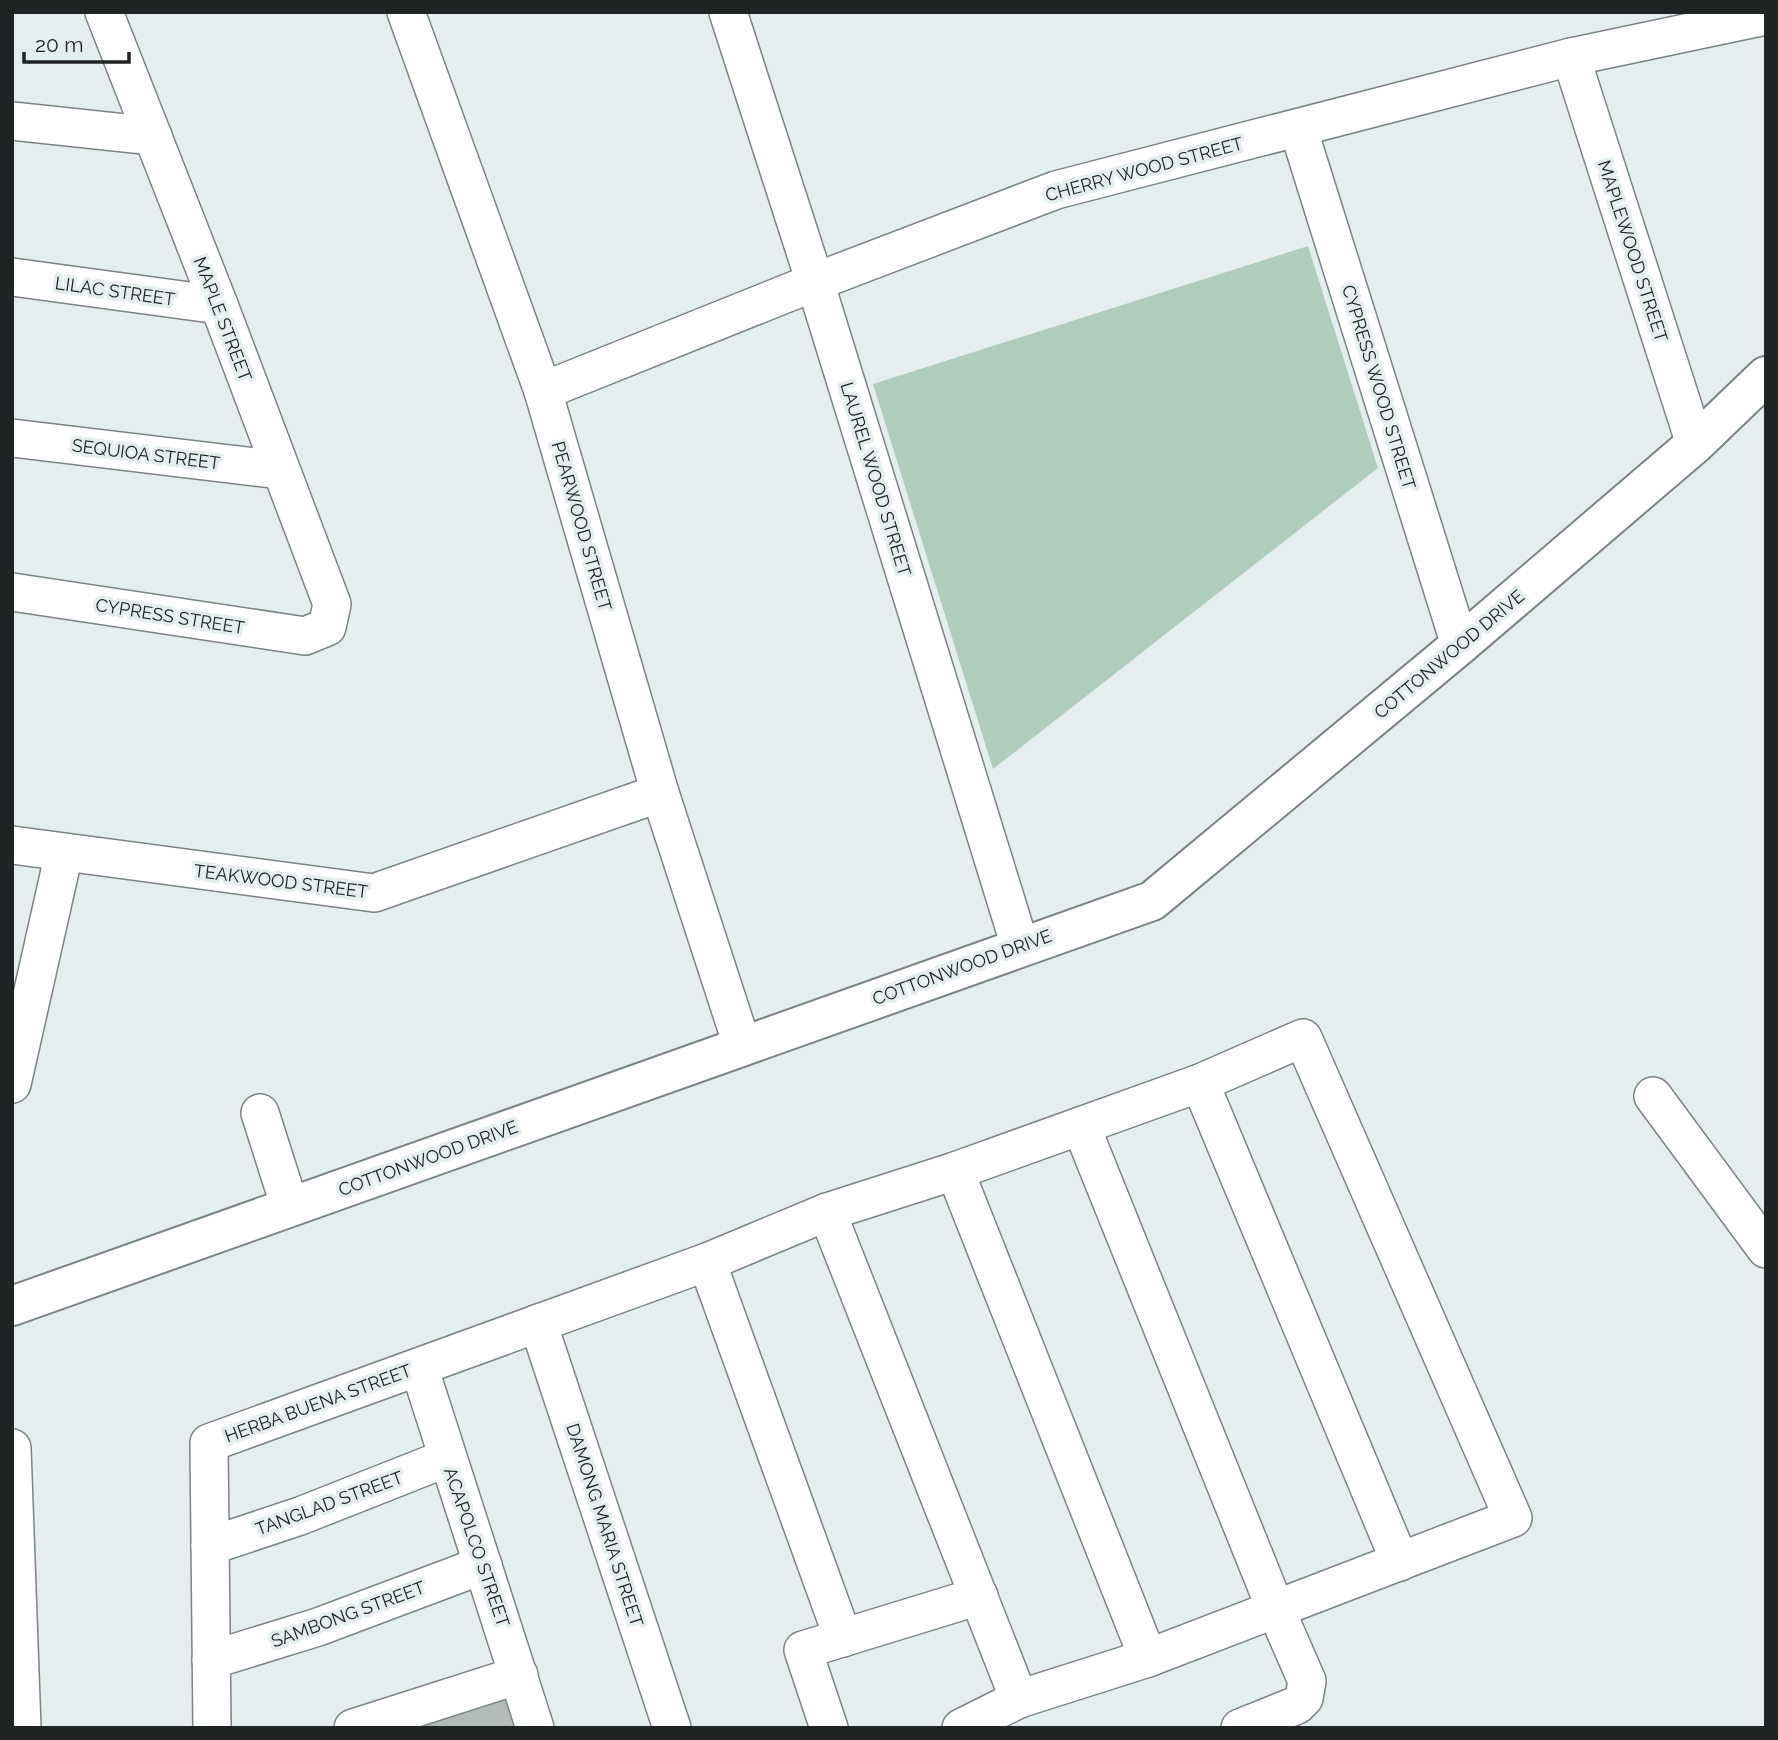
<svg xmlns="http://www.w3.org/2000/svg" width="1778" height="1740" viewBox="0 0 1778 1740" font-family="Raleway,sans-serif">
  <rect width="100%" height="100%" fill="#e5eeef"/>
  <!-- green -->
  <polygon fill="#afccbc" points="1308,246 1378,468 993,769 873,384"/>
  <!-- building -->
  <polygon fill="#b2bbb9" points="513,1686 526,1728 385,1728"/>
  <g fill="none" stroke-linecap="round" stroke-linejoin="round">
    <defs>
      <g id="minor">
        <polyline points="406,12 543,391 660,793 742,1045"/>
        <polyline points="728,12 815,282 1020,946"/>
        <polyline points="1571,57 1695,444"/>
        <polyline points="12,121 153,136"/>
        <polyline points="1298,128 1460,645"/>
        <polyline points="12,277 219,305"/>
        <polyline points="543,391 815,282 1056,190 1571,57 1766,16"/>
        <polyline points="12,438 280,470"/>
        <polyline points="12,592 305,636 327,627 332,604 219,305 104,12"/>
        <polyline points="12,845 374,893 660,793"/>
        <polyline points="1200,1083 1400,1562"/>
        <polyline points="12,1084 64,853"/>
        <polyline points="1653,1096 1766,1249"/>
        <polyline points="260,1113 290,1207"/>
        <polyline points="1081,1126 1276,1610 1307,1681 1304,1698 1297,1705 1240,1728"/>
        <polyline points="955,1171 1148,1658"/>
        <polyline points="827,1212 1019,1699"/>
        <polyline points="707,1262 843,1638"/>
        <polyline points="538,1323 672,1728"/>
        <polyline points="419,1367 535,1728"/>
        <polyline points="12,1448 22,1728"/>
        <polyline points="210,1546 300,1516 447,1458"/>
        <polyline points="211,1660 318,1627 483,1565"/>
        <polyline points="212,1728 209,1443 707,1262 827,1212 955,1171 1200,1083 1303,1038 1513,1518 1148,1658 1019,1699 961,1728"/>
        <polyline points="353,1728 519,1675"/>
        <polyline points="829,1728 803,1650 979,1596"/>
      </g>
      <polyline id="tertiary" points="12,1306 1152,901 1460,645 1695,444 1766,376"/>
    </defs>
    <!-- minor casing -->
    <use href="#minor" stroke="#7b8484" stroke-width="40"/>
    <!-- tertiary casing -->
    <use href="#tertiary" stroke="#7b8484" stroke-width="42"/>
    <!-- minor -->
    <use href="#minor" stroke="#fff" stroke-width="37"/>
    <!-- tertiary -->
    <use href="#tertiary" stroke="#fff" stroke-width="38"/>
  </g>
  <g text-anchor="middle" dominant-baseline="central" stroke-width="7" stroke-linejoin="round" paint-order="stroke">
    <!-- street labels -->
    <g font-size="18" fill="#202323" stroke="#e5eeef">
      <text transform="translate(1144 169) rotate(-15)">CHERRY WOOD STREET</text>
      <text transform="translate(1633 251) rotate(72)">MAPLEWOOD STREET</text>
      <text transform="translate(115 291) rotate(8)">LILAC STREET</text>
      <text transform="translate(223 319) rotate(69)">MAPLE STREET</text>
      <text transform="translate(1379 387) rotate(73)">CYPRESS WOOD STREET</text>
      <text transform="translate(146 454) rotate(7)">SEQUIOA STREET</text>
      <text transform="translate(876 479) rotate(73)">LAUREL WOOD STREET</text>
      <text transform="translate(582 526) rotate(74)">PEARWOOD STREET</text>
      <text transform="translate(170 616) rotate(9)">CYPRESS STREET</text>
      <text transform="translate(1449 654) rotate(-40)">COTTONWOOD DRIVE</text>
      <text transform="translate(281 881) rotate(7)">TEAKWOOD STREET</text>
      <text transform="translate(962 967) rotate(-20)">COTTONWOOD DRIVE</text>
      <text transform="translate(428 1158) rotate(-20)">COTTONWOOD DRIVE</text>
      <text transform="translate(318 1403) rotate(-20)">HERBA BUENA STREET</text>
      <text transform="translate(329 1503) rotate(-20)">TANGLAD STREET</text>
      <text transform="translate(605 1525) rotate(72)">DAMONG MARIA STREET</text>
      <text transform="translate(477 1547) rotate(71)">ACAPOLCO STREET</text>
      <text transform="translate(348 1614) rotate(-20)">SAMBONG STREET</text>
    </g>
  </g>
  <!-- border -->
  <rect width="1778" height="1740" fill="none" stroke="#202323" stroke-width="28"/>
  <!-- scale -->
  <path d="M24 52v10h105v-10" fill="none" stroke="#202323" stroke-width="3.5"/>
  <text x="35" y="52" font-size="21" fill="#202323" stroke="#e5eeef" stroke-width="5" paint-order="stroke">20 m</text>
</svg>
